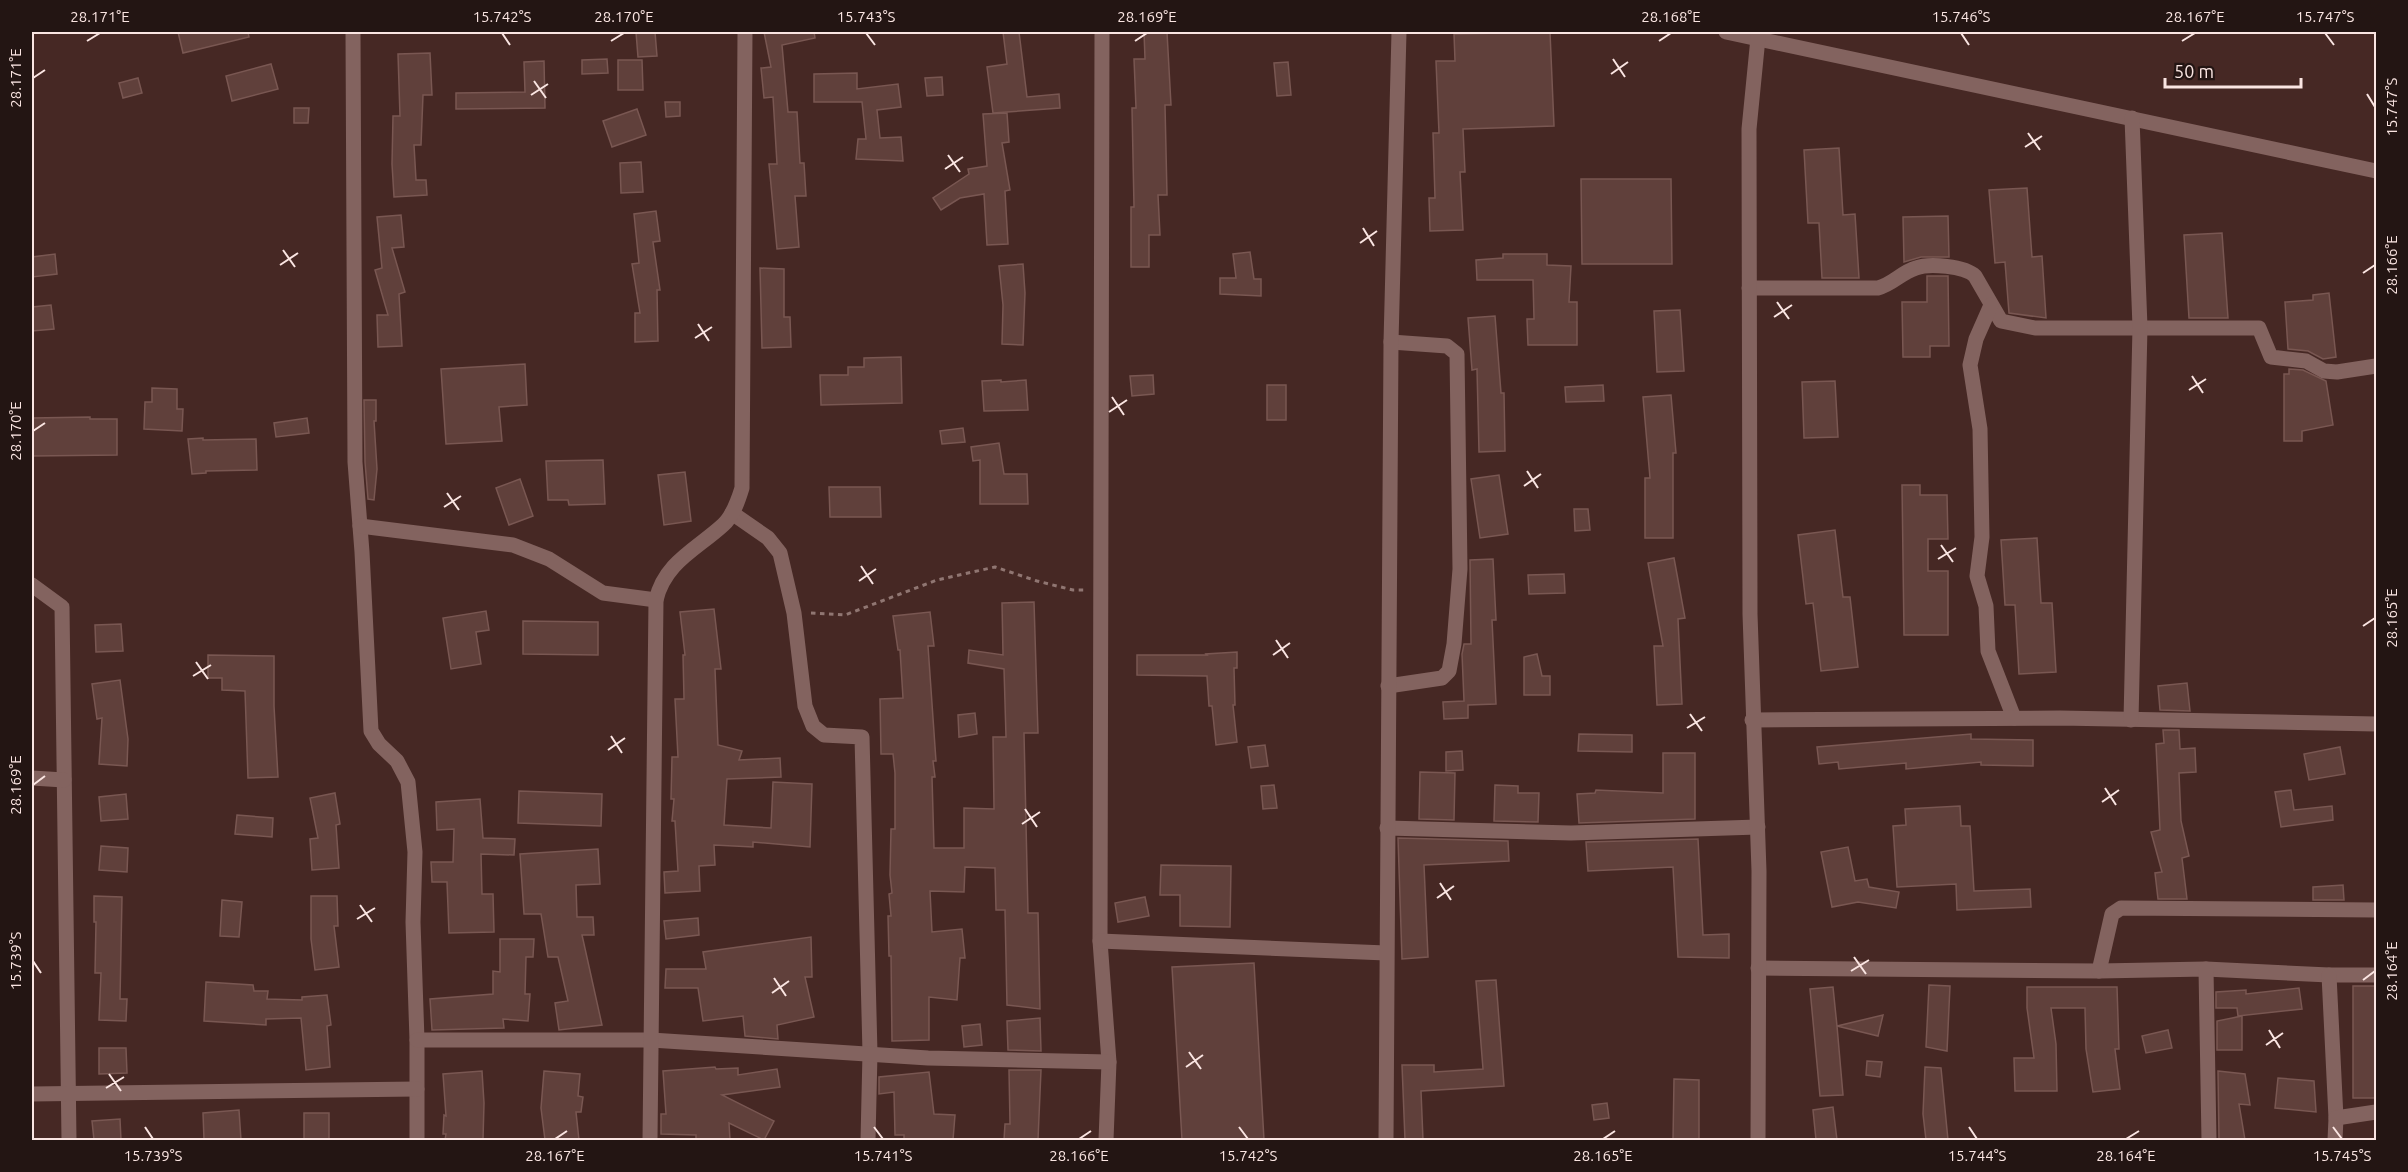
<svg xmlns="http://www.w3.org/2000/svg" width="2408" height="1172" viewBox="0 0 2408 1172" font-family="Ubuntu,sans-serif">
  <rect width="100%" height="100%" fill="#462824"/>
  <!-- building -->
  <g fill="#60403b" stroke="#795752" stroke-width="1.5">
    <polygon points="178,32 248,32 249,37 183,53"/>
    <polygon points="636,32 655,32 657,56 638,57"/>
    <polygon points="764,32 814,32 815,38 782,45 788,112 797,112 800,163 804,163 806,196 795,196 799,247 777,249 769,164 777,164 773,97 764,98 761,68 771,67"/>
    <polygon points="1003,32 1019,32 1027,97 1059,94 1060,108 993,113 987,67 1007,64"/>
    <polygon points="1144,32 1167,32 1171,105 1165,105 1167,195 1158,195 1160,235 1149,235 1149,267 1131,267 1131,207 1134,207 1132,108 1136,108 1134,59 1145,59"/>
    <polygon points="1550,32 1554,126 1463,129 1465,172 1460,172 1463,230 1430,231 1429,198 1435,198 1433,133 1439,133 1436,61 1455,61 1454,34"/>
    <polygon points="430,53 432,95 423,95 421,145 414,145 416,180 426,180 427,195 394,197 392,164 393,116 400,116 398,54"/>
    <polygon points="607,59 608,73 582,74 582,60"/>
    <polygon points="618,60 642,60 643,90 618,90"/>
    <polygon points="544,61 545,108 456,109 456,93 525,92 524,62"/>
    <polygon points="1288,62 1291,95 1277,96 1274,63"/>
    <polygon points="271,64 278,89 232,101 226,76"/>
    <polygon points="857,73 857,89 898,84 901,107 877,110 880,138 901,137 903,161 856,159 858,139 866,139 862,102 814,102 814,74"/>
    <polygon points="942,77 943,95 927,96 925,78"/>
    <polygon points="138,78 142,93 123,98 119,83"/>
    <polygon points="665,102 680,102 680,116 666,117"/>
    <polygon points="294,108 309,108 308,123 294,123"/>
    <polygon points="637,109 646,135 612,147 603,121"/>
    <polygon points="1007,113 1009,142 1002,143 1010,190 1005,191 1008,244 987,245 984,194 960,198 941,210 933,198 969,174 968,169 987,166 983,114"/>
    <polygon points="1839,148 1843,215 1855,214 1859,278 1822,278 1819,223 1808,223 1804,150"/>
    <polygon points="641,162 643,192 621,193 620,163"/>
    <polygon points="1581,179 1671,179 1672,264 1582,264"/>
    <polygon points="2027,188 2032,257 2042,256 2046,318 2009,313 2005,262 1995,263 1989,190"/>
    <polygon points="656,211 660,241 653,242 660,290 657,290 658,341 635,342 635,313 640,313 632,264 639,263 634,214"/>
    <polygon points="401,215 404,247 392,248 405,292 399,294 402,346 378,347 377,315 388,315 375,270 382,268 377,217"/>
    <polygon points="1948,216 1949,257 1921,257 1904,262 1903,217"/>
    <polygon points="2222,233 2228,318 2189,318 2184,235"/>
    <polygon points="1250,252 1254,279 1261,279 1261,296 1220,294 1220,278 1236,278 1233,254"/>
    <polygon points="55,254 57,274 32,277 32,257"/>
    <polygon points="1503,254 1547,254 1547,265 1571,266 1569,302 1577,302 1577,345 1528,345 1527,319 1534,319 1533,280 1477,280 1476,260 1503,258"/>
    <polygon points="1023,264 1025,293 1023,345 1002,344 1003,305 999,266"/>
    <polygon points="760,268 784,269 784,317 790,317 791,347 762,348"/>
    <polygon points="1927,276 1948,276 1949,346 1930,346 1930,357 1903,357 1902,302 1927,302"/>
    <polygon points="2329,293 2336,357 2323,359 2308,351 2288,349 2285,302 2313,300 2313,295"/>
    <polygon points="51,305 54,329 32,331 32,307"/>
    <polygon points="1680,310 1684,371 1657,372 1654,311"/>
    <polygon points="1495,316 1501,393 1504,393 1505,451 1479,452 1477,369 1472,370 1468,318"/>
    <polygon points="901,357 902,403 821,405 820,375 848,375 848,367 864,367 864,358"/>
    <polygon points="525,364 527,405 499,407 502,441 446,444 441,369"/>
    <polygon points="2289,369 2303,370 2326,381 2333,425 2302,431 2302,441 2284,441 2284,374 2289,374"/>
    <polygon points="1153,375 1154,394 1132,396 1130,376"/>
    <polygon points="1001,380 1001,382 1026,380 1028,410 984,411 982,381"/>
    <polygon points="1835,381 1838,437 1804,438 1802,382"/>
    <rect x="1267" y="385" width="19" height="35"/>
    <polygon points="1603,385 1604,401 1566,402 1565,387"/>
    <polygon points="152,388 177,389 177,409 183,409 182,431 144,429 145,402 152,402"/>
    <polygon points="1671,395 1676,453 1673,453 1673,538 1645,538 1645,478 1650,478 1643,397"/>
    <polygon points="364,400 376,400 376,421 374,421 377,469 374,500 368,499 365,462"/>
    <polygon points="90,417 90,419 117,419 117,455 32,456 32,418"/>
    <polygon points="307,418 309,433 276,437 274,423"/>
    <polygon points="963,428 965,442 942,444 940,431"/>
    <polygon points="203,438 203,440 256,439 257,470 206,471 206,473 192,474 188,439"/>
    <polygon points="999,443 1004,474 1027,474 1028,504 980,504 980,460 973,461 971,447"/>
    <polygon points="603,460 605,504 569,505 568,500 548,500 546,461"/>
    <polygon points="685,472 691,521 664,525 658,475"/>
    <polygon points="1499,475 1508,534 1480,538 1471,479"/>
    <polygon points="520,479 533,516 509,525 496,488"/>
    <polygon points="1902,485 1920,485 1920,495 1947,495 1948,539 1928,539 1928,571 1948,571 1948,635 1904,635"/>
    <polygon points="829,487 880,487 881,517 830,517"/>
    <polygon points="1574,509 1588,509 1590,530 1575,531"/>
    <polygon points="1835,530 1843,597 1850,597 1858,667 1821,671 1813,603 1806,604 1798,535"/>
    <polygon points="2037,538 2041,603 2052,603 2056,672 2019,674 2015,605 2005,605 2001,540"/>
    <polygon points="1674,558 1685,618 1678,619 1682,704 1657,705 1654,646 1663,646 1648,563"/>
    <polygon points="1493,559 1496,620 1492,620 1496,704 1468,705 1468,718 1444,719 1443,702 1464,701 1462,654 1464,644 1471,644 1470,560"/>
    <polygon points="1564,574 1565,593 1529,594 1528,575"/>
    <polygon points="1034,602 1038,733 1024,733 1028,913 1038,913 1040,1009 1007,1005 1005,910 996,910 995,868 965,867 964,892 930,891 932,932 962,929 965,958 960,958 957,1000 929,997 929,1040 892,1041 891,956 889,956 888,916 891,916 889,894 892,893 890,875 891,829 895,829 895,773 893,754 881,754 880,699 903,698 900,650 898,650 893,616 930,612 934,646 928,646 936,761 933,761 935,777 932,777 934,848 964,848 964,808 994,809 993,737 1006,737 1004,669 968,663 969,650 1003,655 1002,603"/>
    <polygon points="714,609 721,669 715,669 718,745 742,751 739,760 780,758 781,777 727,779 724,825 771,828 773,782 812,784 810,847 753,842 753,847 714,845 715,865 699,866 700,891 665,893 664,872 678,871 675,821 672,821 674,799 671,799 672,757 678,757 675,699 684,699 683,655 685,655 680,612"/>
    <polygon points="486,611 489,630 476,632 481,664 451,669 443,618"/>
    <polygon points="523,621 598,622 598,655 523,654"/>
    <polygon points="121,624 123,651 96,652 95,625"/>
    <polygon points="1237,652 1237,668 1234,668 1235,705 1233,705 1237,742 1216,745 1212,706 1209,706 1207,676 1137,675 1137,655 1207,655 1206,654"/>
    <polygon points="1537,654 1542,676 1550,676 1550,695 1524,695 1524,657"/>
    <polygon points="208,655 274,656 274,706 278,777 248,778 245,691 222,690 222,678 208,678"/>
    <polygon points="120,680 128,739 127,766 99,764 102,718 97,719 92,684"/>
    <polygon points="2187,683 2190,711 2160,710 2158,686"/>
    <polygon points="975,713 977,734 959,737 958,715"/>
    <polygon points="2163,730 2179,730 2180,749 2195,748 2196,772 2179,773 2181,821 2189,856 2182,858 2187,899 2158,899 2155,873 2162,872 2151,832 2160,830 2156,744 2164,743"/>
    <polygon points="1579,734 1632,735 1632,752 1578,751"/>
    <polygon points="1971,734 1971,739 2033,740 2033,766 1981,765 1981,762 1906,769 1906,763 1839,769 1838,762 1819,764 1817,747"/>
    <polygon points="1265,745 1268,766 1251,768 1248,747"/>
    <polygon points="2340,747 2345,774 2309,780 2304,754"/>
    <polygon points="1462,751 1463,770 1446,771 1446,752"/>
    <polygon points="1663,753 1695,753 1695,819 1579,823 1577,794 1595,793 1596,790 1663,793"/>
    <polygon points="1420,772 1455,773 1454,820 1419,819"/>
    <polygon points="1274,785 1277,808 1263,809 1261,786"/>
    <polygon points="1495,785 1518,786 1518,793 1539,793 1538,822 1494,821"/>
    <polygon points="2291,790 2294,810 2332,806 2333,820 2281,827 2275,792"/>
    <polygon points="519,791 602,794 601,826 518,823"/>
    <polygon points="335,793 340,824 336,825 339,868 312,870 310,839 318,838 310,798"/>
    <polygon points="126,794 128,819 101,821 99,797"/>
    <polygon points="480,799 483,838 515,839 514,855 481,854 482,894 493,894 494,932 449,933 447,882 432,882 431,862 453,862 454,829 437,830 436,802"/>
    <polygon points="1960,806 1961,826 1970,826 1974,891 2030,889 2031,907 1957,910 1956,884 1897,887 1893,826 1906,825 1905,809"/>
    <polygon points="237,815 273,818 272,837 235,834"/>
    <polygon points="1398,838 1508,841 1509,861 1424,865 1428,957 1402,959"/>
    <polygon points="1698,839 1703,935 1729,934 1729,958 1678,957 1673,867 1588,871 1586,842"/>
    <polygon points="101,846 128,848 127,872 99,870"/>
    <polygon points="1848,847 1855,881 1867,879 1869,887 1899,892 1896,908 1858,902 1832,907 1821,852"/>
    <polygon points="598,849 600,884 576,885 577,917 593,917 594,935 582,935 602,1025 559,1030 555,1003 568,1001 558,957 548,957 541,914 524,914 520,854"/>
    <polygon points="1161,865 1231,866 1230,927 1180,926 1180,895 1160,895"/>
    <polygon points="2343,885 2344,900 2313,900 2313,887"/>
    <polygon points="94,896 122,897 120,999 127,999 126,1021 99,1020 101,973 95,973 96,922 94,922"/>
    <polygon points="311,896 337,896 338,926 334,926 339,967 315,970 311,939"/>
    <polygon points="1145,897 1149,916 1118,922 1115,903"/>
    <polygon points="222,900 242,902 239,937 220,936"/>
    <polygon points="698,918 699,935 666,939 664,921"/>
    <polygon points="811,937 812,977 805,977 814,1017 777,1025 778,1039 745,1036 743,1016 703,1021 698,988 665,988 666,969 706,969 703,952"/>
    <polygon points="500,939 534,939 533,957 526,957 525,994 530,994 528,1021 503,1019 504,1028 432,1030 430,999 493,994 493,971 500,972"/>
    <polygon points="1254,963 1264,1140 1182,1140 1172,967"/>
    <polygon points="1496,980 1504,1086 1421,1091 1423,1140 1405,1140 1402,1065 1434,1065 1434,1072 1483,1069 1476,981"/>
    <polygon points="206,982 253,985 254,991 268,991 267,999 302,1000 302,997 327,995 331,1025 327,1026 330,1067 306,1070 301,1018 266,1019 266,1025 204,1021"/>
    <polygon points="1929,985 1950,986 1947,1051 1926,1047"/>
    <rect x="2353" y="986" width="23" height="112"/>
    <polygon points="1833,987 1837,1026 1883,1015 1878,1036 1837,1026 1843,1095 1820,1096 1810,989"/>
    <polygon points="2027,987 2117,987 2119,1049 2115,1049 2120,1089 2093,1092 2086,1049 2085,1008 2051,1008 2056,1044 2057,1091 2015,1091 2014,1058 2034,1058 2027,1008"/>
    <polygon points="2299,988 2302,1009 2238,1016 2237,1008 2216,1008 2216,992 2246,990 2246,994"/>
    <polygon points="2242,1016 2242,1050 2217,1050 2217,1021"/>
    <polygon points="1040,1018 1041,1051 1008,1050 1007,1021"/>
    <polygon points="980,1024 982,1045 964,1047 962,1026"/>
    <polygon points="2168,1030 2172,1048 2146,1053 2142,1036"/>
    <polygon points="99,1048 126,1048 127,1073 99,1074"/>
    <polygon points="1867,1061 1882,1062 1880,1077 1866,1075"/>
    <polygon points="715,1067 716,1069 738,1068 738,1075 777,1069 780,1087 722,1095 774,1121 764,1140 729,1123 730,1140 696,1140 696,1135 661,1134 661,1114 666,1114 663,1071"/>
    <polygon points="1925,1067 1941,1068 1948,1140 1926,1140 1923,1114"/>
    <polygon points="1009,1070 1041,1070 1038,1140 1004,1140 1005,1124 1010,1124"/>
    <polygon points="482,1071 484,1103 483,1140 445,1140 446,1134 443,1134 444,1115 446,1116 443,1074"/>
    <polygon points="544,1071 580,1074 578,1096 583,1097 581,1112 576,1112 579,1140 545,1140 541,1108"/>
    <polygon points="2218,1071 2245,1074 2250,1105 2239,1104 2245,1140 2219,1140"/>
    <polygon points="929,1072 934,1114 955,1115 953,1140 904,1140 904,1135 895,1135 894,1092 879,1094 879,1077"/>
    <polygon points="2278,1078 2314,1081 2316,1112 2275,1108"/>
    <polygon points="1674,1079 1699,1080 1699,1140 1673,1140"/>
    <polygon points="1607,1103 1609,1118 1594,1120 1592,1105"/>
    <polygon points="1833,1107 1837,1140 1816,1140 1813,1110"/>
    <polygon points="239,1110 241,1140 204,1140 203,1113"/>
    <rect x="304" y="1113" width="25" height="27"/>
    <polygon points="120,1119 121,1140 94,1140 92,1121"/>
  </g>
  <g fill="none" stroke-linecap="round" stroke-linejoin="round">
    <!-- path -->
    <polyline stroke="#907672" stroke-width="3" stroke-dasharray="4.5 4.5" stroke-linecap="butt" points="811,613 845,615 937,580 995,567 1037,581 1073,590 1084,590"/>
    <!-- minor -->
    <g stroke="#83635f" stroke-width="15">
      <polyline points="353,32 355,462 362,552 371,731 379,744 397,761 408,782 415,852 413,922 417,1040 417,1140"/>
      <polyline points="1102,32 1100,941 1109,1062 1106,1140"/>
      <polyline points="1726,32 2376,171"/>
      <path d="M1749,288H1878C1893,284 1902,272 1916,268C1929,263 1965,266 1975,276L2001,321L2035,328H2259L2271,357L2306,361L2324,371L2337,372L2376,366"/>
      <polyline points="1991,305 1976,339 1970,365 1980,429 1982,537 1977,576 1986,606 1988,651 2014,718"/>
      <polyline points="732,513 768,538 780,553 794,613 805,706 813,726 824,735 862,737 870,1053 868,1140"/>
      <polyline points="360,526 513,545 549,559 603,593 656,600"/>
      <polyline points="32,585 62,607 69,1140"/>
      <polyline points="1388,686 1442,678 1449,671 1454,644 1460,569 1457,354 1447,346 1391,342"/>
      <polyline points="1752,720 2060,718 2376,724"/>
      <polyline points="2131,720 2140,327 2132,118"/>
      <polyline points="32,778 64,780"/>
      <polyline points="1387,828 1571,833 1758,827"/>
      <polyline points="1100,941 1386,953"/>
      <polyline points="1758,968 2099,971 2206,969 2329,975 2376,975"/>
      <polyline points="2206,969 2209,1140"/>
      <polyline points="2099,971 2112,914 2121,908 2376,910"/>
      <polyline points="2329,975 2336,1118 2335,1140"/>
      <polyline points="417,1040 651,1040 928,1058 1109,1062"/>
      <polyline points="32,1094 417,1089"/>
      <polyline points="2336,1118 2376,1112"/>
      <path d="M650,1140L656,600C665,562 697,549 723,525C733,516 738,501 742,488L745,32"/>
      <polyline points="1386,1140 1391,342 1399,32"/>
      <polyline points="1758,1140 1759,871 1750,614 1749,129 1758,38"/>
    </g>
  </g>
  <!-- ticks -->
  <path fill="none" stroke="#fae5e2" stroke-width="2" d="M502,33L510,45M866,33L875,45M1961,33L1969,45M2325,33L2334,45M87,41L100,33M611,41L624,33M1135,41L1147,33M1659,41L1671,33M2182,41L2195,33M1613,59L1625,77M1611,74L1628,62M33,78L45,70M534,81L546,98M2367,94L2375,107M531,95L548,84M2028,133L2040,150M2025,147L2042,136M948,155L960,172M945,169L963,157M1363,228L1374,246M1360,243L1377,231M283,250L295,267M280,265L298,253M2363,273L2375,265M1777,302L1789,319M1774,317L1792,305M698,324L709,341M695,338L712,327M2192,376L2203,393M2189,390L2206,379M1112,397L1124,415M1109,412L1127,400M33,431L45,423M1527,471L1538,488M1524,486L1541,474M447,493L459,510M444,507L461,496M1941,545L1953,562M1938,559L1956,548M861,566L873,584M859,581L876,569M2363,626L2375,618M1276,640L1288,658M1273,655L1290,643M196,662L208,679M193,676L211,665M1690,714L1702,731M1687,728L1705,717M611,736L622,753M608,750L625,738M33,785L45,776M2105,788L2116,805M2102,802L2119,790M1025,809L1037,827M1022,824L1040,812M1440,883L1451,900M1437,898L1454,886M360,905L372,922M357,919L375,908M1854,957L1866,974M33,961L41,973M1851,971L1869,960M774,978L786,996M2363,980L2375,971M772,993L789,981M2269,1030L2280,1048M2266,1045L2283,1033M1189,1052L1201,1069M1186,1067L1203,1055M109,1074L121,1091M106,1088L124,1077M145,1127L153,1139M874,1127L883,1139M1239,1127L1248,1139M1969,1127L1977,1139M2333,1127L2342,1139M555,1139L567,1131M1079,1139L1091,1131M1603,1139L1615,1131M2126,1139L2139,1131"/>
  <!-- border -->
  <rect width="2408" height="1172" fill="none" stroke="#231513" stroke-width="66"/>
  <!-- scale -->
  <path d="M2165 78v9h136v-9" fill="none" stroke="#fae5e2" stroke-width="3"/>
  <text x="2174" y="78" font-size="18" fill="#fae5e2" stroke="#231513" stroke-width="4.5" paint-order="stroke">50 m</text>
  <rect x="33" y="33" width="2342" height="1106" fill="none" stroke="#fae5e2" stroke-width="2"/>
  <g font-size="15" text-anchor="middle" fill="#fae5e2">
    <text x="100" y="22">28.171°E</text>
    <text x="502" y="22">15.742°S</text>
    <text x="624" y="22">28.170°E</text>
    <text x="866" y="22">15.743°S</text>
    <text x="1147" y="22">28.169°E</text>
    <text x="1671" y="22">28.168°E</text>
    <text x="1961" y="22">15.746°S</text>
    <text x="2195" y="22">28.167°E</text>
    <text x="2325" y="22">15.747°S</text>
    <text transform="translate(16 78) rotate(-90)" y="5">28.171°E</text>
    <text transform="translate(2392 107) rotate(-90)" y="5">15.747°S</text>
    <text transform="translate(2392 265) rotate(-90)" y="5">28.166°E</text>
    <text transform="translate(16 431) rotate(-90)" y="5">28.170°E</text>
    <text transform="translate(2392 618) rotate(-90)" y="5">28.165°E</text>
    <text transform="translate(16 785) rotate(-90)" y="5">28.169°E</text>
    <text transform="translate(16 961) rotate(-90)" y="5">15.739°S</text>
    <text transform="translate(2392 971) rotate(-90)" y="5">28.164°E</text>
    <text x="153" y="1161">15.739°S</text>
    <text x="555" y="1161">28.167°E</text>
    <text x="883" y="1161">15.741°S</text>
    <text x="1079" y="1161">28.166°E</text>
    <text x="1248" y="1161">15.742°S</text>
    <text x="1603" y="1161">28.165°E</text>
    <text x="1977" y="1161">15.744°S</text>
    <text x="2126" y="1161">28.164°E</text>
    <text x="2342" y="1161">15.745°S</text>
  </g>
</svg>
